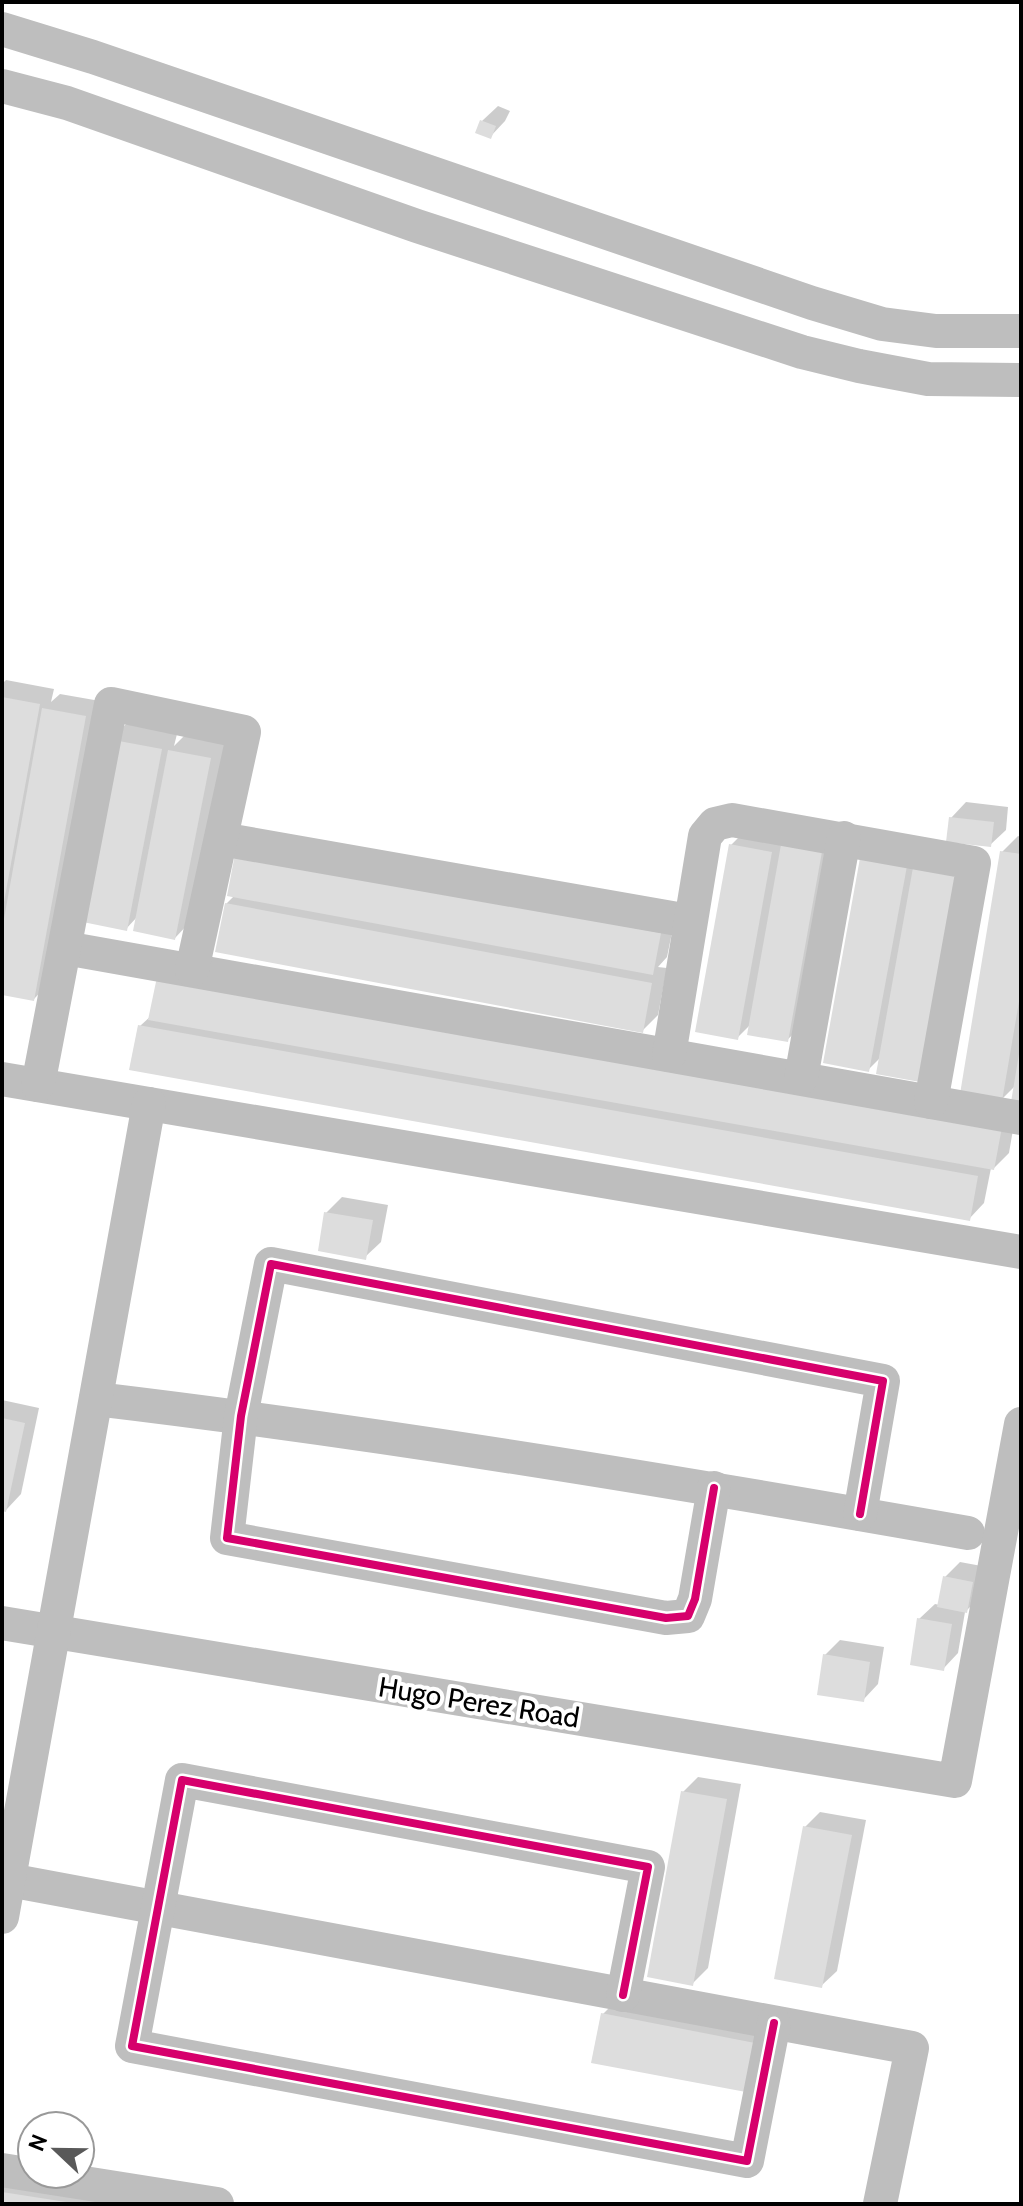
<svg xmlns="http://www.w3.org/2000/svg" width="1023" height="2206" viewBox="0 0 1023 2206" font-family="Cabin,sans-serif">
  <rect width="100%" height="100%" fill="#fff"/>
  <!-- shadow -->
  <g fill="#0003">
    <polygon points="498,106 510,111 505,121 490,137 482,121"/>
    <polygon points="6,680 54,689 51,702 60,694 100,701 49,983 34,999 2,993 2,684"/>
    <polygon points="126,724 177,734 174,746 185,735 225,743 190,922 175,938 137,917 126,929 110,740"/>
    <polygon points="966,802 1008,807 1006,830 990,845 951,818"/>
    <polygon points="746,830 838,831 803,1025 787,1040 750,1025 738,1037 731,845"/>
    <polygon points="1018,836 1021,837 1021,1102 1017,1084 1002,1099 1002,852"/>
    <polygon points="877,843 921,851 881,1057 869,1069"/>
    <polygon points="235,895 675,918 667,957 658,967 667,968 658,1015 642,1031 226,904"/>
    <polygon points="152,1015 1016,1112 1009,1153 994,1168 991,1168 984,1203 969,1219 140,1026"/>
    <polygon points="342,1197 388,1205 381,1242 365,1257 326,1213"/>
    <polygon points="2,1400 39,1408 21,1494 6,1510 2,1509"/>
    <polygon points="960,1562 987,1567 982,1595 965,1612 958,1653 943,1669 919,1619 935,1604 940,1605 945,1577"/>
    <polygon points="840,1640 884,1647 878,1684 863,1700 825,1655"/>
    <polygon points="698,1777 741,1784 708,1968 692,1984 683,1792"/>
    <polygon points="820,1812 866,1820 837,1971 821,1986 805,1827"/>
    <polygon points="618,1999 770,2028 761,2075 603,2014"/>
    <polygon points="2,2175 177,2204 2,2204"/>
  </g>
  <!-- building -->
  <g fill="#ddd">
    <polygon points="480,120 496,126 491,139 475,133"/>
    <polygon points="2,697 40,704 4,902 2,902"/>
    <polygon points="42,708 86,716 34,1001 2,995 2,930"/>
    <polygon points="108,739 162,749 127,931 73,920"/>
    <polygon points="168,750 211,758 175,940 133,931"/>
    <polygon points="949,817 994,822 991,847 946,842"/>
    <polygon points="782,839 823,846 788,1042 747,1035"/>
    <polygon points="729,844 772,852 738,1040 695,1032"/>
    <polygon points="1000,851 1021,854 1021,990 1002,1101 960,1094"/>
    <polygon points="235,854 661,933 653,975 227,896"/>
    <polygon points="860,858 907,866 869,1072 823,1063"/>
    <polygon points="914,862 959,870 920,1082 876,1074"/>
    <polygon points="225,903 652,983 643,1033 215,952"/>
    <polygon points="157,977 1002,1127 994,1170 148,1020"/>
    <polygon points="138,1025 978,1176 970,1221 129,1070"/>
    <polygon points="1019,1054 1021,1054 1021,1104 1011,1102"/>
    <polygon points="324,1212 373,1220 366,1260 318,1251"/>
    <polygon points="2,1418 25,1423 6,1512 2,1511"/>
    <polygon points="943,1576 973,1582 967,1613 937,1607"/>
    <polygon points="917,1618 952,1624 944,1671 910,1665"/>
    <polygon points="823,1654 870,1662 864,1702 817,1695"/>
    <polygon points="681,1791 727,1799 693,1986 647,1977"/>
    <polygon points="803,1826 852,1835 822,1988 774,1979"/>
    <polygon points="601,2013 755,2043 746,2092 591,2063"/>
    <polygon points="2,2192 66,2202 65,2204 2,2204"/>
  </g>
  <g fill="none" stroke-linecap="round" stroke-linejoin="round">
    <!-- minor -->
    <g stroke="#bebebe" stroke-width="34">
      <polyline points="2,29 93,57 812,303 882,324 936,331 1021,331"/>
      <polyline points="2,86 67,103 417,226 802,352 859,366 928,379 1021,380"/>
      <polyline points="221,839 689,921"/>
      <polyline points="65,948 1021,1118"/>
      <polyline points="669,1055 705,836 715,824 732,820 974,863 931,1102"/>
      <polyline points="801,1078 844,838"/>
      <polyline points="2,1079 1021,1252"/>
      <polyline points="38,1085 111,704 244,732 192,970"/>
      <path d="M96,1399C388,1434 678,1482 968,1533"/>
      <polyline points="714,1488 695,1599 688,1616 666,1618 227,1538 241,1416 271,1264 883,1381 860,1514"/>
      <polyline points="2,1623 955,1781 1021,1424"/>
      <polyline points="9,1880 912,2048 880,2204"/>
      <polyline points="2,1917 149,1104"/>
      <polyline points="623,1995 648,1867 182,1780 132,2046 747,2161 774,2023"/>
      <polyline points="2,2170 217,2204"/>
    </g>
    <defs>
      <g id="cycleway">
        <polyline points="714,1488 695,1599 688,1616 666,1618 227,1538 241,1416 271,1264 883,1381 860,1514"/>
        <polyline points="623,1995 648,1867 182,1780 132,2046 747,2161 774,2023"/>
      </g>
    </defs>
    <!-- cycleway casing -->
    <use href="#cycleway" stroke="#fff" stroke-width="13"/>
    <!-- cycleway -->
    <use href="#cycleway" stroke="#d6006c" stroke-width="8"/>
  </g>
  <g text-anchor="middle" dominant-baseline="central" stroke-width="8" stroke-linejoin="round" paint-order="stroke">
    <!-- street labels -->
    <g font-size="28" fill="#000" stroke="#fff">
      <text transform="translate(479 1702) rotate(9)">Hugo Perez Road</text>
    </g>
  </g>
  <!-- border -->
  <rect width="1023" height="2206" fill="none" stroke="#000000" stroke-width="8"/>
  <!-- north arrow -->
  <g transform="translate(56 2150) rotate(292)"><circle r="38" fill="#ffffff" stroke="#999999" stroke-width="2"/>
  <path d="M0-6L14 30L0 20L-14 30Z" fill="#595959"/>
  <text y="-12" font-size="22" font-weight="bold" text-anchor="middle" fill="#000000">N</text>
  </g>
</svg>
